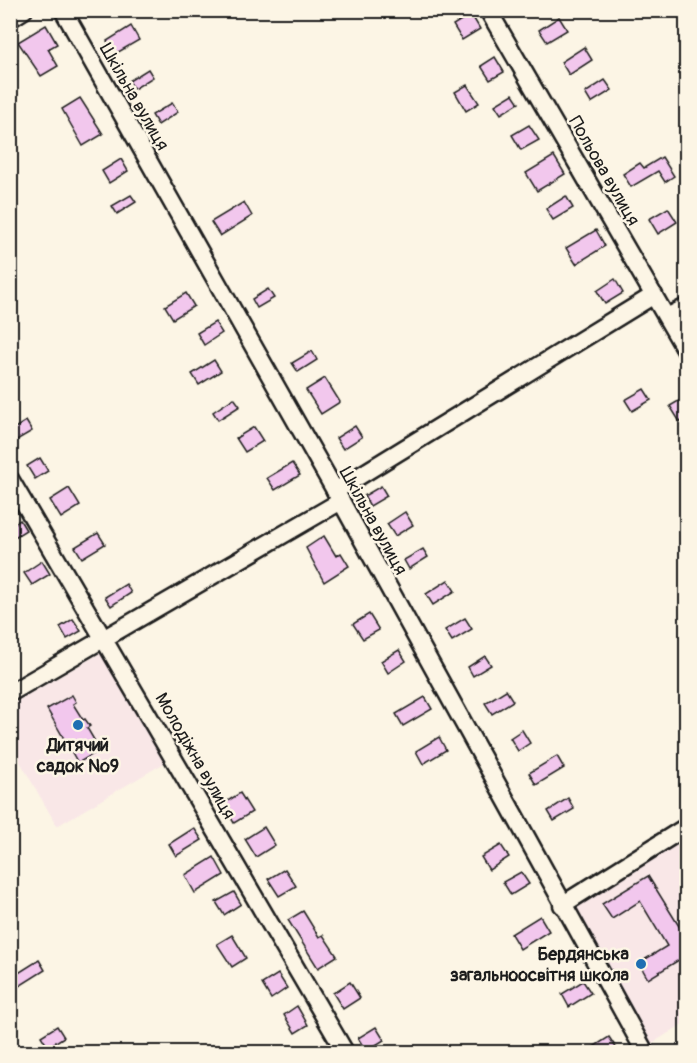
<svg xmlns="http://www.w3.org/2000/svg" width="697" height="1063" viewBox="0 0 697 1063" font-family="Pangolin,sans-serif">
  <rect width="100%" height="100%" fill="#fcf5e5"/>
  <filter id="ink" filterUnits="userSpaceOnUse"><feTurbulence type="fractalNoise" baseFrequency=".0167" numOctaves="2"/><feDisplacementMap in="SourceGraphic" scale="12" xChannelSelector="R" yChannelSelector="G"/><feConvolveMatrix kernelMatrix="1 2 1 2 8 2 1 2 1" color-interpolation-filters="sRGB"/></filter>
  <g filter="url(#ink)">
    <!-- built -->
    <g fill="#f9e7e7">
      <polygon points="102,652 166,762 57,826 11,746 10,705"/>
      <polygon points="686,827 686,1022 643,1049 562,905"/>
    </g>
    <!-- building -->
    <g fill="#f2c7ed" stroke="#1c1c1c" stroke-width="1.5">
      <polygon points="471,14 480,29 462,40 453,25"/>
      <polygon points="559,17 567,30 547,42 539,30"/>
      <polygon points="46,25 57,44 48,49 58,66 41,76 18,42"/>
      <polygon points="131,26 139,40 115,54 107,41"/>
      <polygon points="584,47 592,60 569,75 561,62"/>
      <polygon points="495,57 504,72 490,80 481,66"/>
      <polygon points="148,69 153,77 134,89 129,81"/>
      <polygon points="605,80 612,90 591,103 585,93"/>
      <polygon points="467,85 479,103 466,111 455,92"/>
      <polygon points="513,94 519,103 501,114 495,105"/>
      <polygon points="80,98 103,134 83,146 62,109"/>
      <polygon points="172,103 178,112 158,125 152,115"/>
      <polygon points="529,125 539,140 521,150 512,135"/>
      <polygon points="554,156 565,174 537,191 526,173"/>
      <polygon points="662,157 674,176 665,182 658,171 631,187 623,174 640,163 644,168"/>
      <polygon points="121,159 128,171 109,183 102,171"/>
      <polygon points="131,195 136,202 117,214 112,206"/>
      <polygon points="566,196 573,208 553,220 546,209"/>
      <polygon points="244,202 252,216 220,236 211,222"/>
      <polygon points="668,208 677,222 658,234 649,219"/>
      <polygon points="596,230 605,246 576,264 566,248"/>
      <polygon points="615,279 623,293 605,304 597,291"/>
      <polygon points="268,289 274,298 257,308 252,299"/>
      <polygon points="186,293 194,306 173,319 165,306"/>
      <polygon points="215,322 222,333 204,345 197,333"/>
      <polygon points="312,351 317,360 298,372 292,363"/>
      <polygon points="214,360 221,371 199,385 192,374"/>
      <polygon points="325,378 340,402 321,414 306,390"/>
      <polygon points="644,389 651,400 632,411 625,400"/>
      <polygon points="687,396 687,418 680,422 670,406"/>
      <polygon points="234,398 240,406 218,420 213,412"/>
      <polygon points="26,421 32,431 10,444 10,431"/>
      <polygon points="355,426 362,437 343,449 336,438"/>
      <polygon points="254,427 263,441 245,452 236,438"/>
      <polygon points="40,458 48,471 35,479 27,466"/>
      <polygon points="292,463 300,475 275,490 267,478"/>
      <polygon points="381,486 387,496 370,506 364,496"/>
      <polygon points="69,488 80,506 61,518 50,500"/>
      <polygon points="405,512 413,525 395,536 387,524"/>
      <polygon points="20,520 26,530 10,540 10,526"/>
      <polygon points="98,533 105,544 82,558 75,547"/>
      <polygon points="324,536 336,556 341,553 349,566 324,582 306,548"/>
      <polygon points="423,549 428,557 409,569 404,560"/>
      <polygon points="42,561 50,574 32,585 24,573"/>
      <polygon points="448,580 455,591 433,605 426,594"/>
      <polygon points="126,584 131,593 111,606 105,597"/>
      <polygon points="369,614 379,630 363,639 353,624"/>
      <polygon points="465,618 472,629 452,641 445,630"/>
      <polygon points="73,619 81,631 67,639 60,627"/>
      <polygon points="399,650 406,661 388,673 381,661"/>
      <polygon points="485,656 491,665 473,676 468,667"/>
      <polygon points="506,690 513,701 492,714 485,703"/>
      <polygon points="72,695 76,702 73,704 83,720 85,719 90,726 87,728 100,750 78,763 47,709"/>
      <polygon points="425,697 432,709 403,726 396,714"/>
      <polygon points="522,730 530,743 518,751 510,738"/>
      <polygon points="439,737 446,750 423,764 416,751"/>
      <polygon points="557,756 564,768 536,785 529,773"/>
      <polygon points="240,793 252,812 234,823 223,804"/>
      <polygon points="568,798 574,809 554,821 548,811"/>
      <polygon points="264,827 275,845 256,857 245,839"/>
      <polygon points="194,828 202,840 176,856 169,844"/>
      <polygon points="501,845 509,857 489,870 481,857"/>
      <polygon points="214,857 224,875 195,893 185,875"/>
      <polygon points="285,869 296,886 279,896 268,879"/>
      <polygon points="521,872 529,884 511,895 503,882"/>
      <polygon points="648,876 687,939 687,955 648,979 639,963 667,946 640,901 612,919 602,904"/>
      <polygon points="234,892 241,904 224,915 216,902"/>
      <polygon points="303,911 319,937 323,935 337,956 318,968 288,920"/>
      <polygon points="540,916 549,931 520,949 511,934"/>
      <polygon points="232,935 246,958 232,967 217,944"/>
      <polygon points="39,960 45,970 18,987 12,977"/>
      <polygon points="278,974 287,988 271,999 262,984"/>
      <polygon points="583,981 591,993 569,1007 562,994"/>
      <polygon points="350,982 360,998 343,1009 333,993"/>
      <polygon points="297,1006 308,1025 295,1033 284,1015"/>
      <polygon points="57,1026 64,1037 48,1047 41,1036"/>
      <polygon points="376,1027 384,1040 366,1051 358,1038"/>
      <polygon points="609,1037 617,1049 611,1053 584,1053"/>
    </g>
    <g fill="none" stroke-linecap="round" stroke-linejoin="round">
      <defs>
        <g id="minor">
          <polyline points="63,10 341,501 645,1052"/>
          <polyline points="488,10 686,351"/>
          <polyline points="10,19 24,10"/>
          <polyline points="667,317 686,307"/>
          <polyline points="10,479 345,1052"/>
          <polyline points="335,491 654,295"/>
          <polyline points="10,693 341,501"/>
          <polyline points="562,905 686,827"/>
        </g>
      </defs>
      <!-- minor casing -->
      <use href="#minor" stroke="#1c1c1c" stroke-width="21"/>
      <!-- minor -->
      <use href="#minor" stroke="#fcf5e5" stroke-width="16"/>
    </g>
  </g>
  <!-- markers -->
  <g fill="#1f6fb2" stroke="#fcf5e5" stroke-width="2">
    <circle cx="78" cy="725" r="6"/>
    <circle cx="641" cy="964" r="6"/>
  </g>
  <g text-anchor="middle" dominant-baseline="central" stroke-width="5" stroke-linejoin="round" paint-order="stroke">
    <!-- street labels -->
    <g font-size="18" fill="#1c1c1c" stroke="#fcf5e5">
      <text transform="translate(134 97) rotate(60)">Шкільна вулиця</text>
      <text transform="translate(604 171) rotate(60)">Польова вулиця</text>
      <text transform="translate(373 521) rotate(61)">Шкільна вулиця</text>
      <text transform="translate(195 756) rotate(60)">Молодіжна вулиця</text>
    </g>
    <!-- poi labels -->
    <g font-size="18" font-weight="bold" fill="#1c1c1c" stroke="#fcf5e5">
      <text x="78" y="745">Дитячий<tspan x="78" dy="21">садок №9</tspan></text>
      <text x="629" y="954" text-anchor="end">Бердянська<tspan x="629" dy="21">загальноосвітня школа</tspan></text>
    </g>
  </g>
  <!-- margin -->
  <rect width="697" height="1063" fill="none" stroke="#fcf5e5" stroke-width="36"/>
  <rect x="18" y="18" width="661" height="1027" fill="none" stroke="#1c1c1c" stroke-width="2" filter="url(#ink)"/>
</svg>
